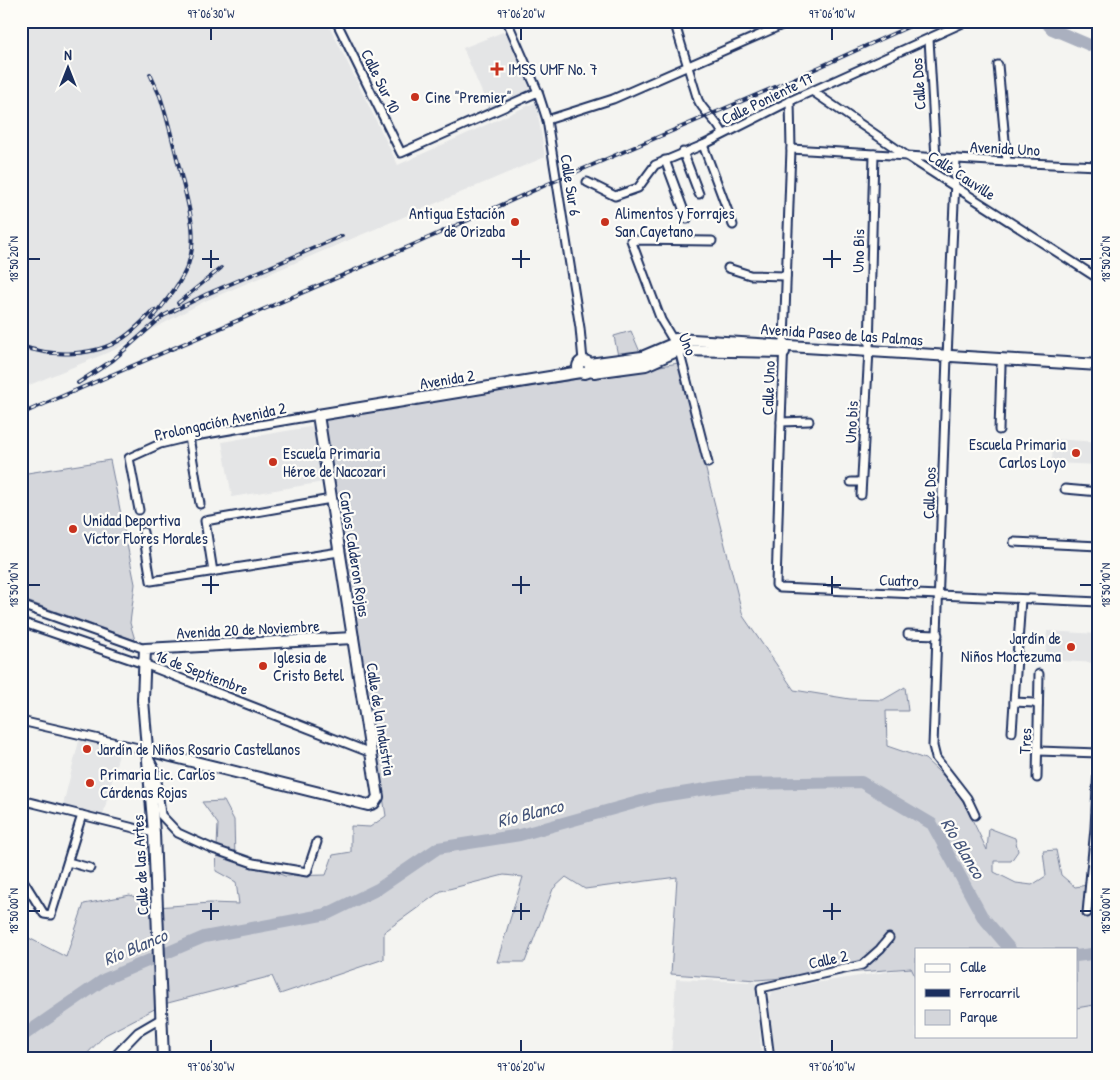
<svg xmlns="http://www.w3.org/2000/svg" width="1120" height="1080" viewBox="0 0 1120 1080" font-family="'Patrick Hand',sans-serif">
  <rect width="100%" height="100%" fill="#f4f4f1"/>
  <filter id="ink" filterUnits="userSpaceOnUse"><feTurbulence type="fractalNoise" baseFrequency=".02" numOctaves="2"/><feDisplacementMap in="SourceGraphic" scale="10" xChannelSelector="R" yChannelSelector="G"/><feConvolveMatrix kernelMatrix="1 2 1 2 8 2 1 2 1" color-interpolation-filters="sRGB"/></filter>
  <g filter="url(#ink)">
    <!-- built -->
    <g fill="#e4e5e6">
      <polygon points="21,21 327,21 398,165 536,102 545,157 205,301 114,350 27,386 21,384"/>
      <polygon points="508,30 530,90 489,109 463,48"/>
      <polygon points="315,426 324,482 232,497 222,442"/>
      <polygon points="1053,439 1099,442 1099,465 1052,463"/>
      <polygon points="1047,631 1098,634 1096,663 1045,660"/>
      <polygon points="80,737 121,746 103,815 63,805"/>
      <polygon points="911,968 916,978 916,1036 1076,1036 1076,1008 1093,1005 1098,974 1099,1059 775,1059 768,1000 772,991 776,989"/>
      <polygon points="676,979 756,982 762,1059 671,1059"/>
    </g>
    <!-- green -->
    <g fill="#d4d6db" stroke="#78829c">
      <polygon points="631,331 640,352 618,356 614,336"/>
      <polygon points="679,363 743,616 794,690 850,699 883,700 905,687 908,711 886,711 887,746 925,759 949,781 964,803 987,850 989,828 1015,838 1018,851 1011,861 994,861 994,872 1016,883 1032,885 1046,876 1043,851 1056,850 1061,875 1075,887 1099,883 1099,1014 1096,1014 1094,1005 1076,1008 1076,949 916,949 916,978 911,968 757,980 671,974 677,877 585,889 566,877 553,889 525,962 497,962 523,877 504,875 441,891 384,932 384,959 280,994 272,976 164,1004 105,1035 82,1059 21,1059 21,934 66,957 84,904 130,895 157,907 210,903 239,904 236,882 216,871 218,824 202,802 224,801 234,820 235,858 285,876 326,875 333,855 351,852 351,826 370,827 386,816 324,419"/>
      <polygon points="110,460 135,584 130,623 135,640 21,599 21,474"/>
    </g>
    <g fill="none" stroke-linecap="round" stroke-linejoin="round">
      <!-- river -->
      <g stroke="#aab0bf" stroke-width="12">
        <polyline points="1045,21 1052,29 1099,49"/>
        <polyline points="1076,956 1099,953"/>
        <polyline points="21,1037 105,979 204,937 327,914 378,889 438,848 520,835 656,797 738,784 861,782 932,824 982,916 1010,949"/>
      </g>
      <defs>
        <g id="street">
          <polyline points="336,21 401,153 538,92"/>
          <polyline points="507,21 538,92 547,120 580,328 583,361"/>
          <path d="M674,21L698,100C704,113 717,120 723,134"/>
          <polyline points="929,39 936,158"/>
          <polyline points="998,65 1007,162"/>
          <polyline points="812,91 907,156 1099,279"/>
          <polyline points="790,101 791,149 781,422 776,585 780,588 1099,602"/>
          <polyline points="547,120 613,99 791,21"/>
          <polyline points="703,145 733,225"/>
          <polyline points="791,149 1007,162 1099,166"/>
          <polyline points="683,152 699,194"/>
          <polyline points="956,159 947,357 933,746 936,758 967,798 975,815"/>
          <polyline points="665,160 687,219"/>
          <polyline points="587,182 615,196 638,188 655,165 703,145 790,101 967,21"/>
          <polyline points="728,268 750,275 786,276"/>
          <polyline points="781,422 809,421"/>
          <polyline points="999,430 1001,366"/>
          <polyline points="189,437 200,504"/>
          <polyline points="708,463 679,350 661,320 631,240 712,241"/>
          <polyline points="851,482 861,482"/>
          <polyline points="1065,489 1099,492"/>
          <polyline points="861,495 869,350 874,154"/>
          <polyline points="139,510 129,458 160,444 189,437 318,415"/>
          <polyline points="143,532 151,581 339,552"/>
          <polyline points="1014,542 1099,546"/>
          <polyline points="213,572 205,521 331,499"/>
          <polyline points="21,605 145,649"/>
          <polyline points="21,622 144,664 371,753"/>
          <polyline points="908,634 938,635"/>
          <polyline points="1014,702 1034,703 1038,705"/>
          <polyline points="21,721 147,750"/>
          <polyline points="1012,732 1021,599"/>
          <polyline points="1038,751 1099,753"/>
          <polyline points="150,760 156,772 161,815 178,833 213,849 253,863 307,872 317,842"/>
          <polyline points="1037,778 1039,674"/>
          <polyline points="21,800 154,833"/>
          <polyline points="68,862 90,868"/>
          <polyline points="21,877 44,914 51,915 82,815"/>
          <polyline points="1087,913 1095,828 1099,747"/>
          <polyline points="112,1059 138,1032 162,1018"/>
          <polyline points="770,1059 761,988 862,965 880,949 889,938"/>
        </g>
        <g id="secondary">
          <circle cx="584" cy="367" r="6"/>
          <polyline points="589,364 642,357 675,343 676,339 1099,365"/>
          <polyline points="589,371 594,372 646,365 679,350 784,352"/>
          <polyline points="147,750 368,805 374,803 378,797 318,415 580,372"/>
          <polyline points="163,1059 154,833 143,700 145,649 353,638"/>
        </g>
      </defs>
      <!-- street casing -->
      <use href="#street" stroke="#1b2f5e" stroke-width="11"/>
      <!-- secondary casing -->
      <use href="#secondary" stroke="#1b2f5e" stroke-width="14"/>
      <!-- street -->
      <use href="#street" stroke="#fdfcf7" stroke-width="7"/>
      <!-- secondary -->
      <use href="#secondary" stroke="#fdfcf7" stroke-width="10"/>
      <defs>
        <g id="rail">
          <path d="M150,74L160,96L165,112C171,133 176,154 181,175C188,205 199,234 188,265C180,285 165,302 152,319"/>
          <polyline points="178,303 221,268"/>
          <path d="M21,346C52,357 95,357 123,338C135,330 144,320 154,310"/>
          <polyline points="78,383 113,360 163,316 207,294 342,236"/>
          <polyline points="21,414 415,244 548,184 782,84 921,21"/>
        </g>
      </defs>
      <!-- rail casing -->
      <use href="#rail" stroke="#1b2f5e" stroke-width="4"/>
      <!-- rail -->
      <use href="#rail" stroke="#fdfcf7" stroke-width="2" stroke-dasharray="5.5" stroke-linecap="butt"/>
    </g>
  </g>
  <!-- ticks -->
  <path fill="none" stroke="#1b2f5e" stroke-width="2" d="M211,28V40M521,28V40M832,28V40M211,250V268M521,250V268M832,250V268M28,259H40M202,259H219M512,259H530M823,259H841M1080,259H1092M211,576V594M521,576V594M832,576V594M28,585H40M202,585H219M512,585H530M823,585H841M1080,585H1092M211,903V920M521,903V920M832,903V920M28,911H40M202,911H219M512,911H530M823,911H841M1080,911H1092M211,1040V1052M521,1040V1052M832,1040V1052"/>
  <!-- markers -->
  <g fill="#c8321e" stroke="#fdfcf7" stroke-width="2">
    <path d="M494.5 61.5h5v5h5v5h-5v5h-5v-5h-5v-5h5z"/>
    <circle cx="415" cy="97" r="5"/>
    <circle cx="515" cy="222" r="5"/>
    <circle cx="605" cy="222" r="5"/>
    <circle cx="1076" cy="453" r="5"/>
    <circle cx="273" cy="462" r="5"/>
    <circle cx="73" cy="529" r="5"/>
    <circle cx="1071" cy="647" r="5"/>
    <circle cx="263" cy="666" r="5"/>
    <circle cx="87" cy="749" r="5"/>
    <circle cx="90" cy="783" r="5"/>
  </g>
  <g text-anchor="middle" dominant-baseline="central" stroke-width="4.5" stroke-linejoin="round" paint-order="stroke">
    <!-- poi labels -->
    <g font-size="16" fill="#1b2f5e" stroke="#fdfcf7" text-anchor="start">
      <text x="508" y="69">IMSS UMF No. 7</text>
      <text x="425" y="97">Cine "Premier"</text>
      <text x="505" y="213" text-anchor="end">Antigua Estación<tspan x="505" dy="18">de Orizaba</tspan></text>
      <text x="615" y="213">Alimentos y Forrajes<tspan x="615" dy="18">San Cayetano</tspan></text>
      <text x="1066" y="444" text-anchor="end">Escuela Primaria<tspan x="1066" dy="18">Carlos Loyo</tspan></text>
      <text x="283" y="453">Escuela Primaria<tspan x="283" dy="18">Héroe de Nacozari</tspan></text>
      <text x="83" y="520">Unidad Deportiva<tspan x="83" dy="18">Víctor Flores Morales</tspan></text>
      <text x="1061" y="638" text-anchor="end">Jardín de<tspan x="1061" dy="18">Niños Moctezuma</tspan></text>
      <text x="273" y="657">Iglesia de<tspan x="273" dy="18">Cristo Betel</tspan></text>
      <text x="97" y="749">Jardín de Niños Rosario Castellanos</text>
      <text x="100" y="774">Primaria Lic. Carlos<tspan x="100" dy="18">Cárdenas Rojas</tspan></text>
    </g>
    <!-- street labels -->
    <g font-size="16" fill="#1b2f5e" stroke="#fdfcf7">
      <text transform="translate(381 81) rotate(64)">Calle Sur 10</text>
      <text transform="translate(918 84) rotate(-94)">Calle Dos</text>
      <text transform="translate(767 98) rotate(-26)">Calle Poniente 17</text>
      <text transform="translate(1005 148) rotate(3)">Avenida Uno</text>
      <text transform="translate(962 175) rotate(33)">Calle Cauville</text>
      <text transform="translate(571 185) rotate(81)">Calle Sur 6</text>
      <text transform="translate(858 251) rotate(-89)">Uno Bis</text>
      <text transform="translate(842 334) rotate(4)">Avenida Paseo de las Palmas</text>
      <text transform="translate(688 344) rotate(67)">Uno</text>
      <text transform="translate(447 379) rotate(-9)">Avenida 2</text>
      <text transform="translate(768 388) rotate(-88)">Calle Uno</text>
      <text transform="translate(220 421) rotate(-12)">Prolongación Avenida 2</text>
      <text transform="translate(851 422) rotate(-87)">Uno bis</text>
      <text transform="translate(929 493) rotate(-88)">Calle Dos</text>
      <text transform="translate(355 554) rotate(81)">Carlos Calderon Rojas</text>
      <text transform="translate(899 580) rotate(2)">Cuatro</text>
      <text transform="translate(248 629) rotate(-3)">Avenida 20 de Noviembre</text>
      <text transform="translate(202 672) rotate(21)">16 de Septiembre</text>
      <text transform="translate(381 719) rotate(81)">Calle de la Industria</text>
      <text transform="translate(1025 741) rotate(-87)">Tres</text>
      <text transform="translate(140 865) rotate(-93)">Calle de las Artes</text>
      <text transform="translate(828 959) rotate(-12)">Calle 2</text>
    </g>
    <!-- water labels -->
    <g font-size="18" font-style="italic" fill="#46567b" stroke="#fdfcf7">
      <text transform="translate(530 813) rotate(-14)">Río Blanco</text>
      <text transform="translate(963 848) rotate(59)">Río Blanco</text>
      <text transform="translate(135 947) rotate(-23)">Río Blanco</text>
    </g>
  </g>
  <!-- margin -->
  <rect width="1120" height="1080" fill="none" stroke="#fdfcf7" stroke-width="55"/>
  <!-- legend -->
  <rect x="915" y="948" width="162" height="90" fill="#fdfcf7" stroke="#a3aaba"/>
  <rect x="925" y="964" width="25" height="8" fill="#fdfcf7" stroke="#a3aaba"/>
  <text x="960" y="972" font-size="15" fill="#1b2f5e">Calle</text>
  <rect x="925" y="989" width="25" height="8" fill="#1b2f5e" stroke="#a3aaba"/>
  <text x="960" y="998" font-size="15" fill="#1b2f5e">Ferrocarril</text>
  <rect x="925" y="1010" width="25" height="15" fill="#d4d6db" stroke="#a3aaba"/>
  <text x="960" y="1022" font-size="15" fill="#1b2f5e">Parque</text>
  <!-- north arrow -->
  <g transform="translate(68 68)" stroke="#fdfcf7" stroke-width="4" paint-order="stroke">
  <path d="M0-4L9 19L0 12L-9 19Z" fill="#1b2f5e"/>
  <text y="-8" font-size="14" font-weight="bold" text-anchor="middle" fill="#1b2f5e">N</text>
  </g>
  <rect x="28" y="28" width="1064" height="1024" fill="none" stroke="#1b2f5e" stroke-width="2"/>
  <g font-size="12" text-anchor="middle" fill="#1b2f5e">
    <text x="211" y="18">97°06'30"W</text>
    <text x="521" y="18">97°06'20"W</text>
    <text x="832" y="18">97°06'10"W</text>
    <text transform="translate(14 259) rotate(-90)" y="4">18°50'20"N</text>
    <text transform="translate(1106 259) rotate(-90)" y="4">18°50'20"N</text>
    <text transform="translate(14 585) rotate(-90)" y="4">18°50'10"N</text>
    <text transform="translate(1106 585) rotate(-90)" y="4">18°50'10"N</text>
    <text transform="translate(14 911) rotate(-90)" y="4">18°50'00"N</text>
    <text transform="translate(1106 911) rotate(-90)" y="4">18°50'00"N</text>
    <text x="211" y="1071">97°06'30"W</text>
    <text x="521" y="1071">97°06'20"W</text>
    <text x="832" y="1071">97°06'10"W</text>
  </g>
</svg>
